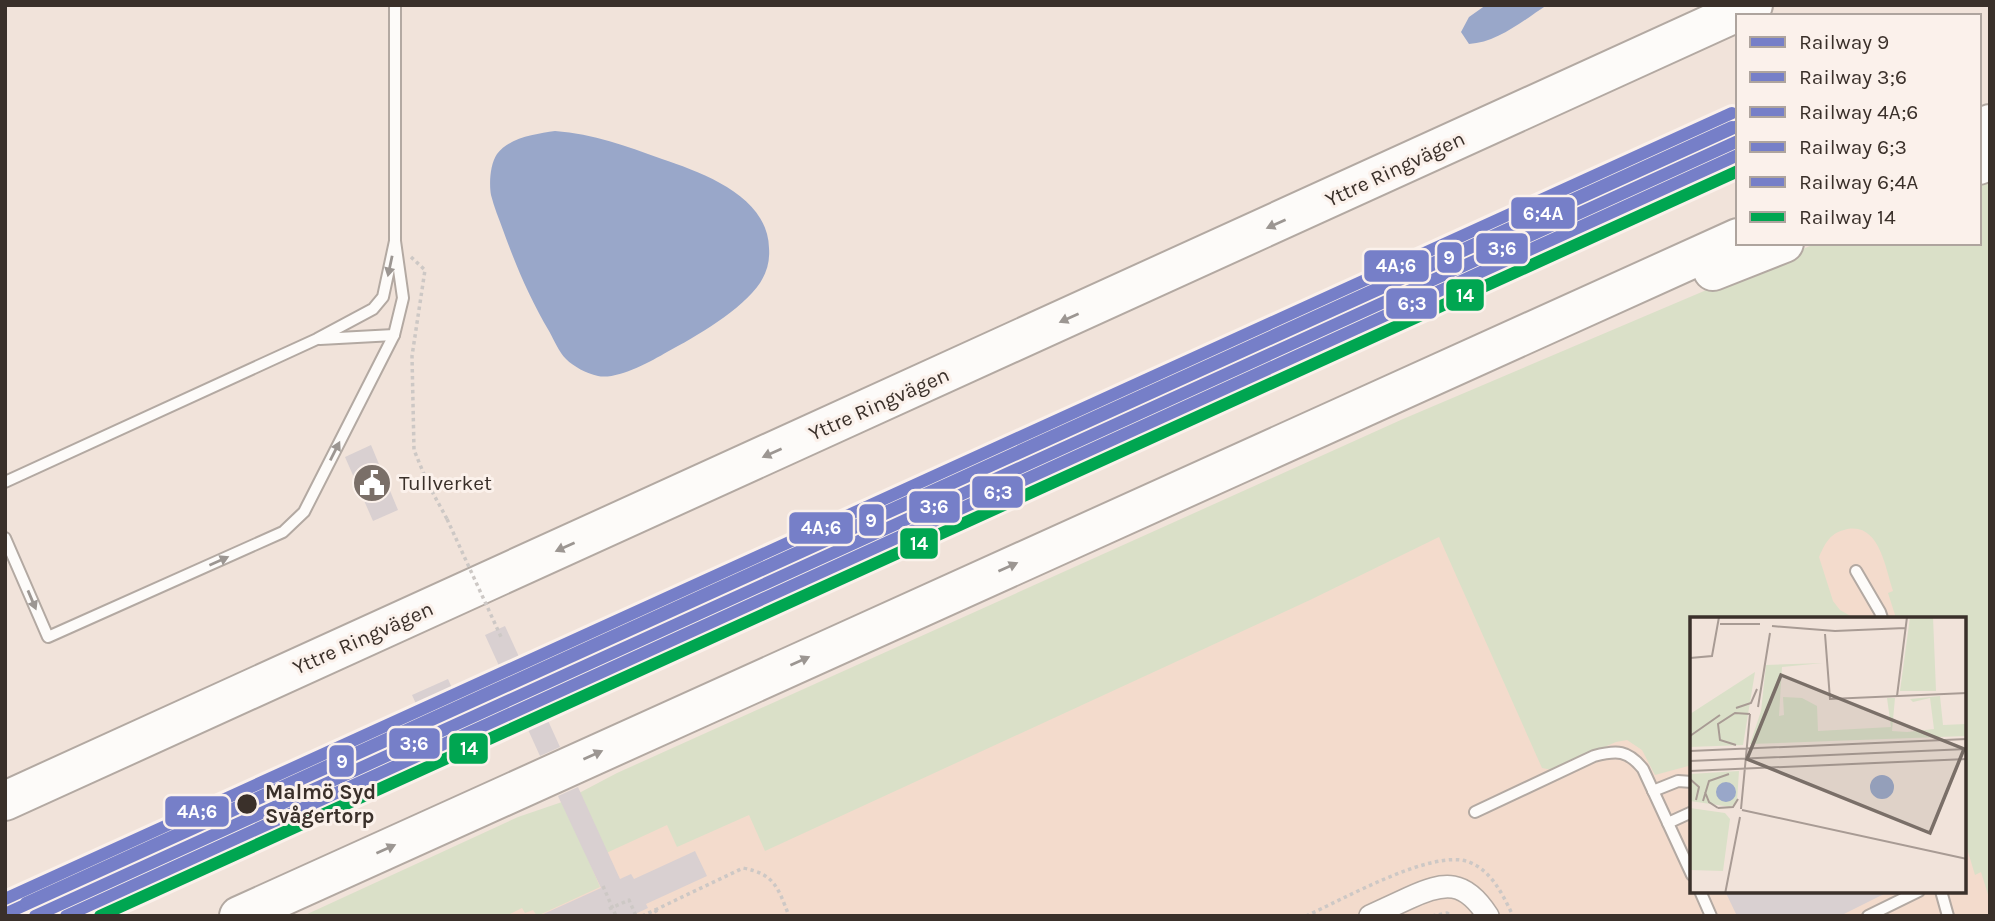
<svg xmlns="http://www.w3.org/2000/svg" width="1995" height="921" viewBox="0 0 1995 921" font-family="Karla,sans-serif">
  <rect width="100%" height="100%" fill="#f1e3da"/>
  <!-- built -->
  <path fill="#f3dbcc" fill-rule="evenodd" d="M1990,179V916H394L1979,243ZM1692,618H1965V891H1692Z"/>
  <!-- grass -->
  <path fill="#dae0c8" d="M1990,172V901L1981,872L1975,875L1965,842V618H1896L1888,593L1893,591C1885,567 1879,520 1844,530C1829,534 1825,544 1819,557L1833,601L1840,610L1854,618H1692V765L1655,775L1642,750L1627,740L1616,742L1552,770L1542,768L1439,537L1310,600L765,851L749,815L677,847L667,825L589,861L600,887L537,916L533,910L525,913L522,908L506,916H303L518,817L562,802L617,773L1403,419L1817,243H1979V176Z"/>
  <!-- water -->
  <g fill="#99a7c9">
    <path d="M1486,5H1547C1524,20 1497,43 1469,44L1461,32L1469,17Z"/>
    <path d="M555,131C594,134 626,146 662,159C703,173 768,196 769,248C770,261 767,272 760,283C742,310 695,337 667,352C650,362 617,380 598,376C586,373 574,367 566,359C559,352 554,340 549,331C530,299 516,266 503,230C499,219 494,207 491,195C489,184 490,164 497,154C510,137 536,134 555,131Z"/>
  </g>
  <!-- building -->
  <g fill="#d9d0d1">
    <polygon points="371,445 398,510 373,521 345,457"/>
    <polygon points="505,626 560,747 540,756 485,635"/>
    <polygon points="448,679 476,742 368,790 360,772 432,739 412,695"/>
    <polygon points="578,787 620,879 631,874 634,879 695,851 707,876 646,904 648,908 631,916 539,916 601,888 558,796"/>
    <polygon points="1725,891 1890,891 1840,916 1737,916"/>
  </g>
  <g fill="none" stroke-linecap="round" stroke-linejoin="round">
    <defs>
      <g id="service">
        <polyline points="395,5 395,241"/>
        <polyline points="320,339 394,335"/>
        <polyline points="5,482 317,339 373,309 383,297 395,241 403,298 394,335 304,512 283,532 48,637 5,538"/>
        <polyline points="1856,571 1880,612 1882,618"/>
        <polyline points="1653,791 1678,781 1692,782"/>
        <path d="M1475,812L1594,756C1617,750 1628,750 1643,769L1692,875"/>
        <polyline points="1668,823 1692,812"/>
        <polyline points="1700,891 1711,916"/>
        <polyline points="1941,891 1948,916"/>
        <polyline points="1868,916 1919,891"/>
      </g>
      <path id="minor" d="M1370,916C1383,910 1396,904 1409,898C1445,881 1465,880 1488,916"/>
      <g id="motorway">
        <polyline points="1979,129 1990,124"/>
        <polyline points="1979,165 1990,160"/>
        <polyline points="1713,271 1784,243"/>
        <polyline points="5,801 1753,5"/>
        <polyline points="239,916 1738,238"/>
      </g>
    </defs>
    <!-- service casing -->
    <use href="#service" stroke="#b3a9a2" stroke-width="14"/>
    <!-- minor casing -->
    <use href="#minor" stroke="#b3a9a2" stroke-width="24"/>
    <!-- motorway casing -->
    <use href="#motorway" stroke="#b3a9a2" stroke-width="42"/>
    <!-- path -->
    <g stroke="#cdc8c5" stroke-width="3.5" stroke-dasharray="3.5 3.5" stroke-linecap="butt">
      <polyline points="411,257 425,270 412,356 414,450 428,484 447,519"/>
      <polyline points="603,886 616,916"/>
      <polyline points="609,909 629,900 636,916"/>
      <path d="M655,910L743,868C775,874 778,888 789,916"/>
      <polyline points="642,916 655,910 659,916"/>
      <path d="M1306,916C1342,900 1433,848 1469,862C1492,871 1503,895 1513,916"/>
      <polyline points="1432,916 1447,913 1452,916"/>
    </g>
    <!-- service -->
    <use href="#service" stroke="#fdfbf9" stroke-width="10"/>
    <!-- minor -->
    <use href="#minor" stroke="#fdfbf9" stroke-width="21"/>
    <!-- motorway -->
    <use href="#motorway" stroke="#fdfbf9" stroke-width="38"/>
    <!-- path-bridge -->
    <polyline stroke="#cdc8c5" stroke-width="3.5" stroke-dasharray="3.5 3.5" stroke-linecap="butt" points="447,519 502,639"/>
    <defs>
      <polyline id="rail-1" points="5,914 1738,126"/>
      <polyline id="rail-2" points="35,916 1738,141"/>
      <polyline id="rail-3" points="5,899 1732,113"/>
      <polyline id="rail-4" points="66,916 1738,155"/>
      <polyline id="rail-5" points="26,903 1732,127"/>
      <polyline id="rail-6" points="100,916 1738,171"/>
    </defs>
    <!-- rail-1 casing -->
    <use href="#rail-1" stroke="#fbf1eb" stroke-width="18"/>
    <!-- rail-2 casing -->
    <use href="#rail-2" stroke="#fbf1eb" stroke-width="18"/>
    <!-- rail-3 casing -->
    <use href="#rail-3" stroke="#fbf1eb" stroke-width="18"/>
    <!-- rail-4 casing -->
    <use href="#rail-4" stroke="#fbf1eb" stroke-width="18"/>
    <!-- rail-5 casing -->
    <use href="#rail-5" stroke="#fbf1eb" stroke-width="18"/>
    <!-- rail-6 casing -->
    <use href="#rail-6" stroke="#fbf1eb" stroke-width="18"/>
    <!-- rail-1 -->
    <use href="#rail-1" stroke="#767fc8" stroke-width="12"/>
    <!-- rail-2 -->
    <use href="#rail-2" stroke="#767fc8" stroke-width="12"/>
    <!-- rail-3 -->
    <use href="#rail-3" stroke="#767fc8" stroke-width="12"/>
    <!-- rail-4 -->
    <use href="#rail-4" stroke="#767fc8" stroke-width="12"/>
    <!-- rail-5 -->
    <use href="#rail-5" stroke="#767fc8" stroke-width="12"/>
    <!-- rail-6 -->
    <use href="#rail-6" stroke="#00a651" stroke-width="12"/>
  </g>
  <!-- one-way arrows -->
  <defs><path id="oneway-solid" d="M-6-.8H1V-3.2L6.5 0L1 3.2V.8H-6Z" transform="scale(1.75)"/></defs>
  <g fill="#9c9692">
    <use href="#oneway-solid" transform="translate(1276 224) rotate(156)"/>
    <use href="#oneway-solid" transform="translate(390 266) rotate(102)"/>
    <use href="#oneway-solid" transform="translate(1069 318) rotate(156)"/>
    <use href="#oneway-solid" transform="translate(335 451) rotate(-63)"/>
    <use href="#oneway-solid" transform="translate(772 453) rotate(156)"/>
    <use href="#oneway-solid" transform="translate(565 547) rotate(156)"/>
    <use href="#oneway-solid" transform="translate(219 561) rotate(-24)"/>
    <use href="#oneway-solid" transform="translate(1008 567) rotate(-24)"/>
    <use href="#oneway-solid" transform="translate(32 600) rotate(67)"/>
    <use href="#oneway-solid" transform="translate(800 661) rotate(-24)"/>
    <use href="#oneway-solid" transform="translate(593 755) rotate(-24)"/>
    <use href="#oneway-solid" transform="translate(386 849) rotate(-24)"/>
  </g>
  <!-- icons -->
  <defs>
    <symbol id="civic-disc" viewBox="-11 -11 22 22"><circle r="9.5" fill="#7a6f68" stroke="#fbf1eb"/><path d="M-.6-6.5H3V-4.5H.6V-3L4-1V1h2V6H-6V1h2V-1L-.6-3ZM-1.2 2.5V6h2.4V2.5Z" fill="#fff"/></symbol>
  </defs>
  <g fill-rule="evenodd">
    <use href="#civic-disc" x="350" y="461" width="44" height="44"/>
  </g>
  <!-- markers -->
  <circle fill="#3a302a" stroke="#fbf1eb" stroke-width="2.5" cx="247" cy="804" r="11"/>
  <g text-anchor="middle" dominant-baseline="central" stroke-width="6" stroke-linejoin="round" paint-order="stroke">
    <!-- street labels -->
    <g font-size="21" fill="#3a302a" stroke="#fbf1eb">
      <text transform="translate(1395 169) rotate(-25)">Yttre Ringvägen</text>
      <text transform="translate(879 404) rotate(-24)">Yttre Ringvägen</text>
      <text transform="translate(363 638) rotate(-24)">Yttre Ringvägen</text>
    </g>
    <!-- poi labels -->
    <g font-size="21" fill="#3a302a" stroke="#fbf1eb" text-anchor="start">
      <text x="399" y="483">Tullverket</text>
    </g>
    <!-- stop labels -->
    <g font-size="21" font-weight="bold" fill="#3a302a" stroke="#fbf1eb" text-anchor="start">
      <text x="265" y="792">Malmö Syd<tspan x="265" dy="24">Svågertorp</tspan></text>
    </g>
  </g>
  <!-- overview -->
  <g transform="translate(1690 617)">
    <rect width="276" height="276" fill="#f1e3da"/>
    <path d="M133,46L92,50L89,99L94,98L93,80L112,81L127,89L128,114L201,110L197,81H205L202,114L217,115L244,112L240,81L223,85L220,82L250,79L253,108L276,107V119L60,127L71,94L76,48ZM65,55L53,128L0,130V97ZM49,154L47,184L41,190L0,184V157ZM0,191L35,196L40,202L33,254L0,253Z" fill="#dae0c8"/>
    <path d="M220,0H243L246,74H210Z" fill="#dae0c8"/>
    <path d="M180 170a12 12 0 1 1 24 0a12 12 0 1 1-24 0ZM26 175a10 10 0 1 1 20 0a10 10 0 1 1-20 0Z" fill="#99a7c9"/>
    <path fill="none" stroke="#a89b94" stroke-width="2" d="M30,7H70M82,9L145,14L215,11M135,17L140,82L277,76M0,41L22,39L29,0M207,79L217,0M68,90L80,16M46,91L61,86L67,72M0,119L30,98M46,128L30,123L28,107L45,96L60,97M0,134L277,122M0,144L277,132M0,154L277,142M0,162L9,170L6,183M15,175L19,185L28,191M13,184L19,164L39,157M28,191L43,190L48,182M51,192L60,97M52,193L277,242M35,277L50,200"/>
    <path fill="#7a6f68" fill-opacity="0.15" stroke="#7a6f68" stroke-width="3.5" d="M91,58L274,132L240,216L57,142Z"/>
    <rect width="276" height="276" fill="none" stroke="#3a302a" stroke-width="3.5"/>
  </g>
  <g stroke="#fbf1eb" stroke-width="2.5">
    <rect x="1510" y="196" width="66" height="34" rx="7" fill="#767fc8"/>
    <rect x="1475" y="232" width="54" height="33" rx="7" fill="#767fc8"/>
    <rect x="1436" y="241" width="27" height="33" rx="7" fill="#767fc8"/>
    <rect x="1363" y="249" width="67" height="34" rx="7" fill="#767fc8"/>
    <rect x="1445" y="278" width="40" height="34" rx="7" fill="#00a651"/>
    <rect x="1385" y="287" width="53" height="33" rx="7" fill="#767fc8"/>
    <rect x="971" y="475" width="53" height="34" rx="7" fill="#767fc8"/>
    <rect x="908" y="490" width="53" height="34" rx="7" fill="#767fc8"/>
    <rect x="858" y="503" width="27" height="34" rx="7" fill="#767fc8"/>
    <rect x="788" y="511" width="66" height="34" rx="7" fill="#767fc8"/>
    <rect x="899" y="527" width="40" height="33" rx="7" fill="#00a651"/>
    <rect x="388" y="727" width="53" height="33" rx="7" fill="#767fc8"/>
    <rect x="448" y="732" width="41" height="33" rx="7" fill="#00a651"/>
    <rect x="328" y="744" width="27" height="34" rx="7" fill="#767fc8"/>
    <rect x="164" y="795" width="66" height="33" rx="7" fill="#767fc8"/>
  </g>
  <g font-size="19" text-anchor="middle" font-weight="bold" fill="#fff">
    <text x="1543" y="220">6;4A</text>
    <text x="1502" y="255">3;6</text>
    <text x="1449" y="264">9</text>
    <text x="1396" y="272">4A;6</text>
    <text x="1465" y="302">14</text>
    <text x="1412" y="310">6;3</text>
    <text x="998" y="499">6;3</text>
    <text x="934" y="513">3;6</text>
    <text x="871" y="527">9</text>
    <text x="821" y="534">4A;6</text>
    <text x="919" y="550">14</text>
    <text x="414" y="750">3;6</text>
    <text x="469" y="755">14</text>
    <text x="342" y="768">9</text>
    <text x="197" y="818">4A;6</text>
  </g>
  <!-- border -->
  <rect width="1995" height="921" fill="none" stroke="#3a302a" stroke-width="14"/>
  <!-- legend -->
  <rect x="1736" y="14" width="245" height="231" fill="#fbf1eb" stroke="#aea49e" stroke-width="2"/>
  <rect x="1750" y="37" width="35" height="10" fill="#767fc8" stroke="#aea49e" stroke-width="2"/>
  <text x="1799" y="49" font-size="21" fill="#3a302a">Railway 9</text>
  <rect x="1750" y="72" width="35" height="10" fill="#767fc8" stroke="#aea49e" stroke-width="2"/>
  <text x="1799" y="84" font-size="21" fill="#3a302a">Railway 3;6</text>
  <rect x="1750" y="107" width="35" height="10" fill="#767fc8" stroke="#aea49e" stroke-width="2"/>
  <text x="1799" y="119" font-size="21" fill="#3a302a">Railway 4A;6</text>
  <rect x="1750" y="142" width="35" height="10" fill="#767fc8" stroke="#aea49e" stroke-width="2"/>
  <text x="1799" y="154" font-size="21" fill="#3a302a">Railway 6;3</text>
  <rect x="1750" y="177" width="35" height="10" fill="#767fc8" stroke="#aea49e" stroke-width="2"/>
  <text x="1799" y="189" font-size="21" fill="#3a302a">Railway 6;4A</text>
  <rect x="1750" y="212" width="35" height="10" fill="#00a651" stroke="#aea49e" stroke-width="2"/>
  <text x="1799" y="224" font-size="21" fill="#3a302a">Railway 14</text>
</svg>
